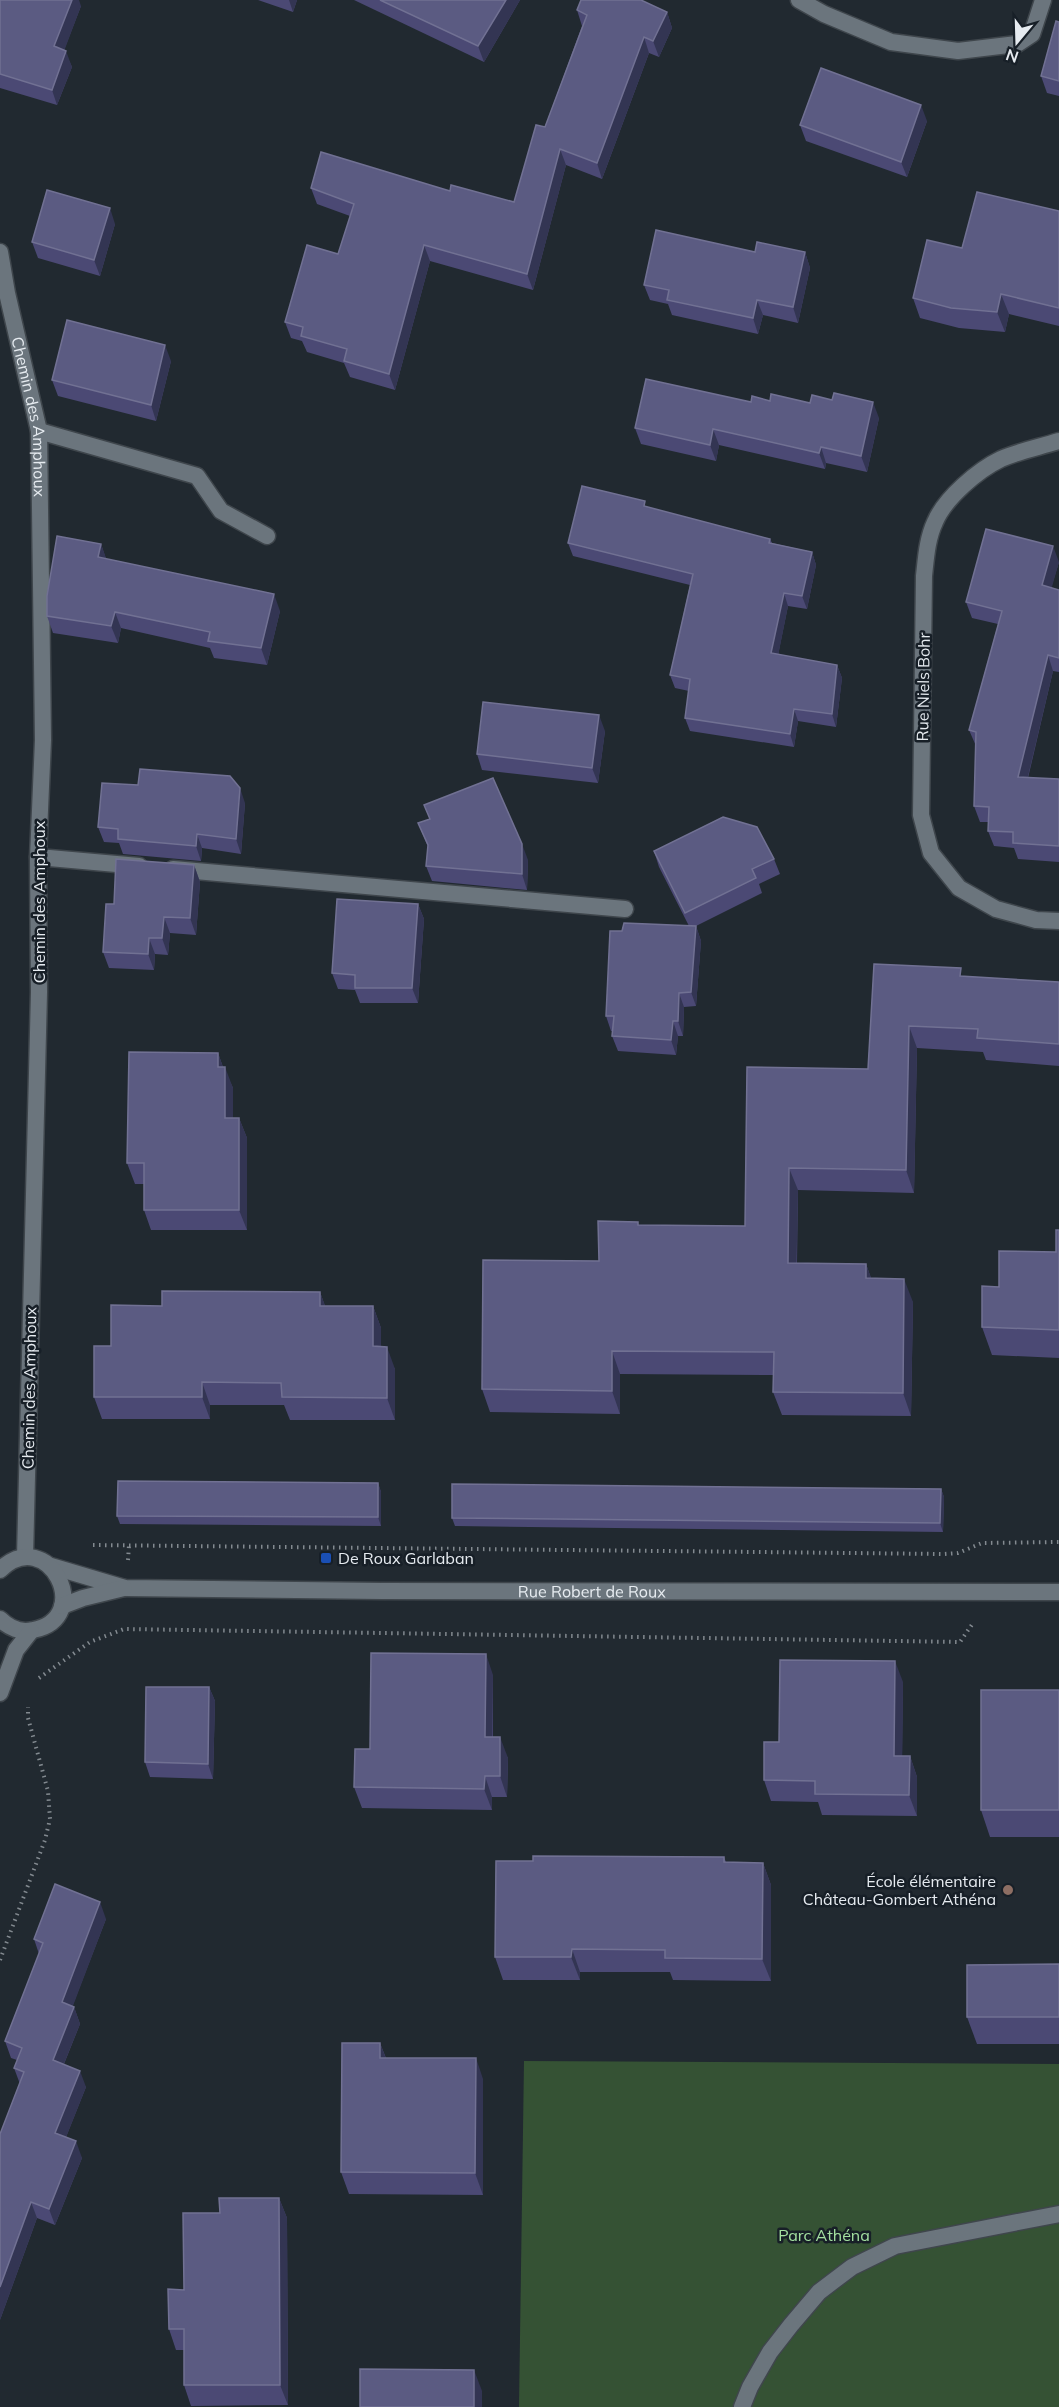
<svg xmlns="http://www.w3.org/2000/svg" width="1059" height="2407" viewBox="0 0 1059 2407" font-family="Mulish,sans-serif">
  <rect width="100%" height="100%" fill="#212930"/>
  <!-- green -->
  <polygon fill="#355234" points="524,2061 1059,2064 1059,2407 519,2407"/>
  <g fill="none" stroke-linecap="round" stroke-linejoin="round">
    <defs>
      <g id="service">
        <polyline points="799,0 824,14 891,42 958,51 1017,44 1032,34 1043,0"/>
        <polyline points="39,431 197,476 221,511 267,536"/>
        <polyline points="38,857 139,866"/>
        <polyline points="173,869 625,909"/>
        <polyline points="742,2407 750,2387 770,2352 791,2325 819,2292 852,2267 895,2246 1059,2214"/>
      </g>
      <g id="minor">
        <path id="s1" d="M0,252L7,293L39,431L43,740L38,857L39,992L25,1557"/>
        <path d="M1059,441C1040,447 1019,451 1001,459C978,470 945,498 935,522C927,539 926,558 924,576L921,815L931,853L959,888L996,909L1036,920L1059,921"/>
        <path id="s2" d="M51,1566L125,1588L381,1591L1059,1592"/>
        <path d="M0,1570C48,1523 96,1618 33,1630C21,1633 9,1628 0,1619"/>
        <polyline points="62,1606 83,1598 124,1588"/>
        <polyline points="0,1693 16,1650 31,1631"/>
      </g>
    </defs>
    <!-- service casing -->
    <use href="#service" stroke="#3f464c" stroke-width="19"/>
    <!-- minor casing -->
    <use href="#minor" stroke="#3f464c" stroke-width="19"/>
    <!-- path -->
    <g stroke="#838a90" stroke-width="4" stroke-dasharray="1.5 4.5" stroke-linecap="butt">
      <polyline points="93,1545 944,1554 958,1553 982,1543 1059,1542"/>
      <polyline points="128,1560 129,1545"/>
      <polyline points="39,1678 90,1642 124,1629 960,1642 973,1623"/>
      <polyline points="0,1960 45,1840 50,1819 48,1791 28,1718 28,1707"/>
    </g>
    <!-- service -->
    <use href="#service" stroke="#6b757d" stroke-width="16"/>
    <!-- minor -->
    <use href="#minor" stroke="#6b757d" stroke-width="16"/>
  </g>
  <!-- wall -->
  <g fill="#4b4974">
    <polygon points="0,0 81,6 64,50 72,67 57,105 0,88"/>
    <polygon points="258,0 297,0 293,12"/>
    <polygon points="354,0 520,0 484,62"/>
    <polygon points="577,10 667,12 672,28 659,57 649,53 602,179 566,165 533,290 430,261 395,390 350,377 344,363 307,352 302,341 291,338 285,322 338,254 350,216 317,204 311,188 450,191 514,202 545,127 582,26"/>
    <polygon points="1059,22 1059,96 1047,93 1041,76"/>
    <polygon points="927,121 907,177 806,141 800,125"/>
    <polygon points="1059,211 1059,326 1009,314 1005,332 959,328 920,318 913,298 962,248"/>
    <polygon points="115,224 100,276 38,258 32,242"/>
    <polygon points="755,252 805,252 810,268 798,323 763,315 758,334 672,315 668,304 650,300 644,285"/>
    <polygon points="171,361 156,421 58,396 52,380"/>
    <polygon points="770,401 810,403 879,418 867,472 826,463 825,469 719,445 716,461 641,444 635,428 751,402"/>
    <polygon points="647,507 770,539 772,543 812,552 816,565 807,609 788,606 778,655 837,665 842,678 836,727 798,721 794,747 690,731 685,718 689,691 675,688 670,675 690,585 573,556 568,543"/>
    <polygon points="101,544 106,559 280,611 267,665 214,658 210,648 121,628 118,643 53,633 47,616"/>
    <polygon points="1059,562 1051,588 1059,590 1059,672 1053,671 1028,778 1059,779 1059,862 1018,859 1014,848 994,846 988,831 989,822 980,822 974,806 976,746 969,730 998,624 972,618 966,602"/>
    <polygon points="605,731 598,783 482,770 477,754"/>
    <polygon points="245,803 241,854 202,848 201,861 123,854 119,843 104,842 98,827"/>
    <polygon points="418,823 528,860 527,890 432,881 426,866 428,847"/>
    <polygon points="654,851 774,859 780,874 759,884 762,893 696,926 701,941 696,1006 684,1007 683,1036 678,1036 676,1055 618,1051 612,1036 613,1031 611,1031 606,1016 622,931 689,926 659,867"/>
    <polygon points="194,865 200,882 196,935 170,933 168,955 155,954 154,970 109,968 103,952 114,904"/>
    <polygon points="418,904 424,919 418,1003 360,1003 355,990 338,989 332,973"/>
    <polygon points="874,964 963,976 1059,982 1059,1066 986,1060 983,1052 917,1048 914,1193 798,1190 797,1263 866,1264 871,1278 913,1302 911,1416 782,1415 773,1392 773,1375 620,1374 620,1414 490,1412 482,1389 599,1261 639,1225 745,1226 747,1067 868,1069"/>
    <polygon points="218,1053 223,1067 233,1088 233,1118 239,1118 247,1138 247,1230 151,1230 144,1210 144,1184 135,1184 127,1163"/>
    <polygon points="1059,1230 1059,1358 992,1355 982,1327 999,1287 1056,1252"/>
    <polygon points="320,1292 325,1306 373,1306 381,1328 381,1347 395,1369 395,1420 290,1420 284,1405 210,1405 210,1419 102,1419 94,1397 162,1306"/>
    <polygon points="378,1483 381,1492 381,1526 120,1524 117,1516"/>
    <polygon points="941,1489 944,1497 943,1532 455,1526 452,1518"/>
    <polygon points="493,1675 493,1737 508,1758 507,1797 492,1797 492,1810 362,1808 354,1787 370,1749"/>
    <polygon points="903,1682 902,1756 910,1756 917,1777 917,1816 822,1815 818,1802 771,1801 764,1780 779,1742"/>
    <polygon points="209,1687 215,1701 213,1779 150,1777 145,1762"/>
    <polygon points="1059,1690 1059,1837 990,1837 981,1810"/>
    <polygon points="724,1857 726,1862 763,1863 771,1885 771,1981 673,1980 670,1972 580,1972 580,1980 503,1980 495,1957 533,1861"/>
    <polygon points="106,1919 72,2007 74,2007 80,2024 64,2064 86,2087 66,2137 82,2158 55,2225 37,2218 0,2320 20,2084 14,2068 17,2060 11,2058 5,2041 39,1954 34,1939"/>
    <polygon points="1059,1964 1059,2044 977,2044 967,2017"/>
    <polygon points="380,2043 386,2058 483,2079 483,2195 349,2194 341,2172"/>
    <polygon points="279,2198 287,2218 288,2405 191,2406 184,2385 184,2350 176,2350 169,2329 184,2290 220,2213"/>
  </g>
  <!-- shaded-wall -->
  <g fill="#333553">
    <polygon points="72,0 79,0 81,6 60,62 54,46"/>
    <polygon points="289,0 297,0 293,12"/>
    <polygon points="506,0 520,0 484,62 478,46"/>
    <polygon points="667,12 672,28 659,57 653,41"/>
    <polygon points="644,37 649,53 602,179 597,163"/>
    <polygon points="66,51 72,67 57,105 52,90"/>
    <polygon points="921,105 927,121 907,177 901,162"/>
    <polygon points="560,149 566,165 533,290 527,274"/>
    <polygon points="110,208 115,224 100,276 94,260"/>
    <polygon points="424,245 430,261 395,390 389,374"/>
    <polygon points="805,252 810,268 798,323 793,307"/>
    <polygon points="1001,294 1009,314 1005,332 997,312"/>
    <polygon points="757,300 763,315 758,334 753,318"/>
    <polygon points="165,345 171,361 156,421 151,405"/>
    <polygon points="873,402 879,418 867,472 861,456"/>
    <polygon points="713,429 719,445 716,461 710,445"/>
    <polygon points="821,447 826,463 825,469 819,453"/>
    <polygon points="101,544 107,561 98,557"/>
    <polygon points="1053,546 1059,562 1048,601 1042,585"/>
    <polygon points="812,552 816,565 807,609 802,596"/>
    <polygon points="784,593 788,606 776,666 771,653"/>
    <polygon points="274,594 280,611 267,665 261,648"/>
    <polygon points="115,612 121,628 118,643 111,626"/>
    <polygon points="1048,655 1053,671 1024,793 1018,777"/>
    <polygon points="837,665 842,678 836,727 832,714"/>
    <polygon points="794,709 798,721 794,747 790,734"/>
    <polygon points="599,715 605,731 598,783 592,768"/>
    <polygon points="240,788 245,803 241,854 236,839"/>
    <polygon points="197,834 202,848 201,861 196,846"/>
    <polygon points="522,844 528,860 527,890 522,874"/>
    <polygon points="194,865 200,882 196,935 190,918"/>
    <polygon points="418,904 424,919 418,1003 412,988"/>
    <polygon points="164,917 170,933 168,955 162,938"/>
    <polygon points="696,926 701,941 696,1006 691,992"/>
    <polygon points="149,938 155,954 154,970 148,954"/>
    <polygon points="679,993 684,1007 683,1036 678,1021"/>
    <polygon points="673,1021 678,1036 676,1055 671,1040"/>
    <polygon points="909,1026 917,1048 914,1193 906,1170"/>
    <polygon points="218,1053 225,1073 225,1067 233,1088 233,1139 225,1118 218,1067"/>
    <polygon points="239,1118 247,1138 247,1230 239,1210"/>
    <polygon points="789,1168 798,1190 796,1286 788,1263"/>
    <polygon points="866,1264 874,1286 866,1278"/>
    <polygon points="904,1279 913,1302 911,1416 903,1393"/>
    <polygon points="320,1292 328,1314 320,1306"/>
    <polygon points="373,1306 381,1328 381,1369 373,1346"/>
    <polygon points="387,1347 395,1369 395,1420 387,1398"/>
    <polygon points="612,1351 620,1374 620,1414 612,1391"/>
    <polygon points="202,1382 210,1405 210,1419 202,1397"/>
    <polygon points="378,1483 381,1492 381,1526 378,1517"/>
    <polygon points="941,1489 944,1497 943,1532 940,1523"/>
    <polygon points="486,1654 493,1675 492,1758 485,1737"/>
    <polygon points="895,1661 903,1682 902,1777 894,1756"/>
    <polygon points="209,1687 215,1701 213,1779 208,1764"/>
    <polygon points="500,1737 508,1758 507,1797 500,1776"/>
    <polygon points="910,1756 917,1777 917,1816 909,1795"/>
    <polygon points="485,1776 492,1797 492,1810 484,1789"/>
    <polygon points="763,1863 771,1885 771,1981 762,1959"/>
    <polygon points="100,1902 106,1919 68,2019 62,2002"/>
    <polygon points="572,1949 580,1972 580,1980 571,1957"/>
    <polygon points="74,2007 80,2024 59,2076 53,2060"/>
    <polygon points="380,2043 388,2064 380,2058"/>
    <polygon points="476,2058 483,2079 483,2195 475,2173"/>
    <polygon points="80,2071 86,2087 61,2150 55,2133"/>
    <polygon points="76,2141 82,2158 55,2225 49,2209"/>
    <polygon points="279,2198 287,2218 288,2405 280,2385"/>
    <polygon points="31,2202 37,2218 0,2320 0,2287"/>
    <polygon points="474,2370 482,2391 482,2407 474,2407"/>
  </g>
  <!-- building -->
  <g fill="#5b5b82" stroke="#717193" stroke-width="1.5">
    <polygon points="0,0 72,0 54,46 66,51 52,90 0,74"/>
    <polygon points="380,0 506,0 478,46"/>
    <polygon points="581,0 641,0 667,12 653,41 644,37 597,163 560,149 527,274 424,245 389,374 344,361 347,349 301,336 303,327 285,322 307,245 338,254 354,204 311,188 321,152 450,191 451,185 514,202 536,125 545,127 587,15 577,10"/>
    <polygon points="1056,21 1059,22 1059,81 1041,76"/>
    <polygon points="821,68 921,105 901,162 800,125"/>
    <polygon points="47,190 110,208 94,260 32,242"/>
    <polygon points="977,192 1059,211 1059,308 1001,294 997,312 951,308 913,298 927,240 962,248"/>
    <polygon points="656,230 755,252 757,242 805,252 793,307 757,300 753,318 667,300 669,290 644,285"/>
    <polygon points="67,320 165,345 151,405 52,380"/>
    <polygon points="646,379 751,402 752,396 770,401 771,394 810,403 812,395 832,400 834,393 873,402 861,456 821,447 819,453 713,429 710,445 635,428"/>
    <polygon points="582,486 645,501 644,506 770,539 769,543 812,552 802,596 784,593 771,653 837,665 832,714 794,709 790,734 685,718 690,679 670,675 693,574 568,543"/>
    <polygon points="986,529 1053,546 1042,585 1059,590 1059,658 1048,655 1018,777 1059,779 1059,846 1013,843 1013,832 988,831 989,807 974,806 976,732 969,730 1002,611 966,602"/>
    <polygon points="57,536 101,544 98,557 274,594 261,648 208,641 210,632 115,612 111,626 47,616 47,596"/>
    <polygon points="483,702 599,715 592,768 477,754"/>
    <polygon points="140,769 230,776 240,788 236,839 197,834 196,846 118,839 118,829 98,827 102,783 138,785"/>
    <polygon points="493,778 522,844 522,874 426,866 428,845 418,823 430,819 424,805"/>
    <polygon points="723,817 757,827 774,859 752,869 756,878 685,913 654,851"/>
    <polygon points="116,859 194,865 190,918 164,917 162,938 149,938 148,954 103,952 106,904 114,904"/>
    <polygon points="337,899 418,904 412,988 355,988 355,975 332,973"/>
    <polygon points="624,923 696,926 691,992 679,993 678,1021 673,1021 671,1040 612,1036 614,1016 606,1016 610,931 622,931"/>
    <polygon points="874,964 961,968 960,976 1059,982 1059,1044 977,1038 978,1029 909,1026 906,1170 789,1168 788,1263 866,1264 866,1278 904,1279 903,1393 773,1392 774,1352 612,1351 612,1391 482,1389 483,1260 599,1261 598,1221 638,1222 638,1225 745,1226 747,1067 868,1069"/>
    <polygon points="129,1052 218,1053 218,1067 225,1067 225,1118 239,1118 239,1210 144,1210 144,1163 127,1163"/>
    <polygon points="1056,1230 1059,1230 1059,1330 982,1327 982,1286 999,1287 999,1251 1056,1252"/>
    <polygon points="162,1291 320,1292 320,1306 373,1306 373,1346 387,1347 387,1398 282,1397 281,1383 202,1382 202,1397 94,1397 94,1346 111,1346 111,1305 162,1306"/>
    <polygon points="118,1481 378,1483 378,1517 117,1516"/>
    <polygon points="452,1484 941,1489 940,1523 452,1518"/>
    <polygon points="371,1653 486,1654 485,1737 500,1737 500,1776 485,1776 484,1789 354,1787 355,1749 370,1749"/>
    <polygon points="780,1660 895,1661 894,1756 910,1756 909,1795 815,1794 815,1781 764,1780 764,1742 779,1742"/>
    <polygon points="146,1687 209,1687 208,1764 145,1762"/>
    <rect x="981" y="1690" width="78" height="120"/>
    <polygon points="533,1856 724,1857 724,1862 763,1863 762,1959 665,1958 665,1950 572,1949 571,1957 495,1957 496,1861 533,1861"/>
    <polygon points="55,1884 100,1902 62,2002 74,2007 53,2060 80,2071 55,2133 76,2141 49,2209 31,2202 0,2287 0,2134 24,2072 14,2068 22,2048 5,2041 43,1943 34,1939"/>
    <polygon points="1059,1964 1059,2017 967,2017 967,1965"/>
    <polygon points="342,2043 380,2043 380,2058 476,2058 475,2173 341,2172"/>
    <polygon points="219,2198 279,2198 280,2385 184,2385 184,2329 169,2329 168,2289 184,2290 183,2213 220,2213"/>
    <polygon points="360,2369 474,2370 474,2407 360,2407"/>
  </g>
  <!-- markers -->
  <rect fill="#1a4fb4" stroke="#171f27" stroke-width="2" x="320" y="1552" width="12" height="12" rx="3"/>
  <circle fill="#8d6e63" stroke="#171f27" stroke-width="2" cx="1008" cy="1890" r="6"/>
  <g text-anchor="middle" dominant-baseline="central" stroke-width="5" stroke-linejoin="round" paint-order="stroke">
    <!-- street labels -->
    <g font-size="16" fill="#e6ebf0" stroke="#171f27">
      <text stroke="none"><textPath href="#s1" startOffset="168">Chemin des Amphoux</textPath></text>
      <text transform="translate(923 687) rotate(-89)">Rue Niels Bohr</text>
      <text transform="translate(39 902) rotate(-90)">Chemin des Amphoux</text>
      <text transform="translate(29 1388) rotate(-89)">Chemin des Amphoux</text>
      <text stroke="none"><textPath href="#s2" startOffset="544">Rue Robert de Roux</textPath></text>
    </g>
    <!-- poi labels -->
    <g font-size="16" fill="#e6ebf0" stroke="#171f27" text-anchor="start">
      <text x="338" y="1558">De Roux Garlaban</text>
      <text x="996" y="1881" text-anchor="end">École élémentaire<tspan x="996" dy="18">Château-Gombert Athéna</tspan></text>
    </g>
    <!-- park labels -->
    <g font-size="16" fill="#a4e0a0" stroke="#171f27">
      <text x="824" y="2235">Parc Athéna</text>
    </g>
  </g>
  <!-- north arrow -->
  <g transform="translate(1017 42) rotate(199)" stroke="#171f27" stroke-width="4.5" paint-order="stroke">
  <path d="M0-4.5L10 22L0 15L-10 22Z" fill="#e6ebf0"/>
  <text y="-9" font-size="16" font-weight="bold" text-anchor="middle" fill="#e6ebf0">N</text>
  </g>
</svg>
